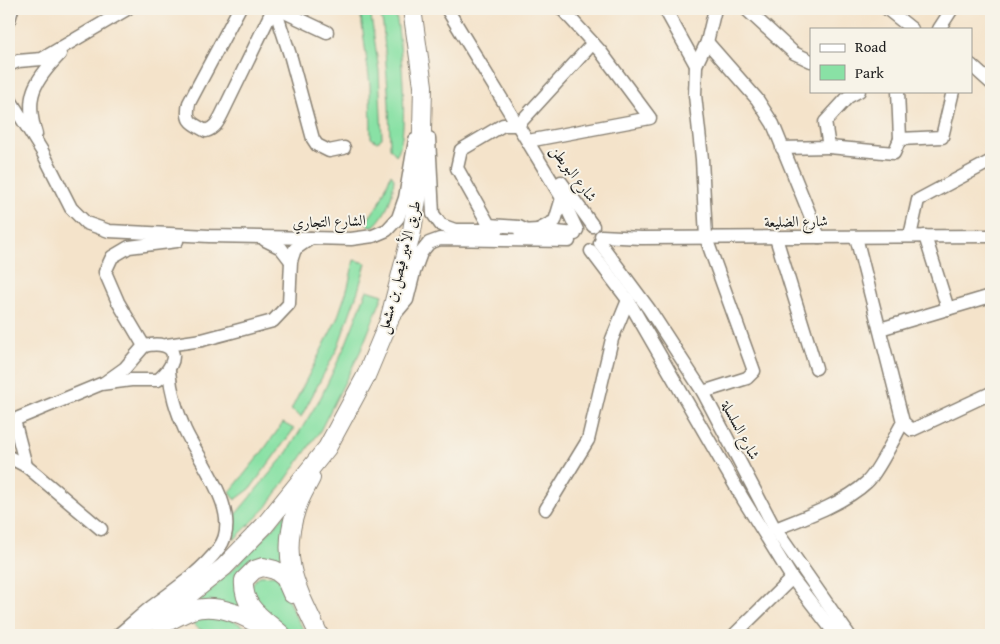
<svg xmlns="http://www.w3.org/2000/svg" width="1000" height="644" viewBox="0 0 1000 644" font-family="'Gentium Book Plus',Amiri,serif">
  <rect width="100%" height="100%" fill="#f7f3e8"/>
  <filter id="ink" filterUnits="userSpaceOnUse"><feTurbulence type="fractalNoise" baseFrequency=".02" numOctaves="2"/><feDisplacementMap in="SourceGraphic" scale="10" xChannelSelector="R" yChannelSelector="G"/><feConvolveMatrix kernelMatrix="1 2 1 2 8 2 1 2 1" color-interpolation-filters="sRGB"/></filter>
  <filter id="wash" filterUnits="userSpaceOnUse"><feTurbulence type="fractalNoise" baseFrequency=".0096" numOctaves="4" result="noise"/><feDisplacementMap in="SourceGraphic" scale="20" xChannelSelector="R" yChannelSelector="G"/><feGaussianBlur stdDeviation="1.12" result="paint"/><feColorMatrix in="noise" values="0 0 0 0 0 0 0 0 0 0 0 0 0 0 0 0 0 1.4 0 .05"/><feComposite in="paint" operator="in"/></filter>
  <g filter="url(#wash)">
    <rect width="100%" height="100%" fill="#f4e3ca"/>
    <!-- green -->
    <g fill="#89e1a5" stroke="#527e60">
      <polygon points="360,9 370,9 379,71 382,138 377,142 371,138 370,85"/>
      <path d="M379,9H395C400,33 411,138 396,155L390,148L389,103L383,25Z"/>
      <path d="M391,174L394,178C393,197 388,212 374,226H369L366,222L380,202Z"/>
      <polygon points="354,260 366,263 358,291 337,349 301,417 291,410 337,319 348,287"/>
      <polygon points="367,290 383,295 361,350 320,431 266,508 234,540 235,515 286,454 321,397 345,346"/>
      <polygon points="283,423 294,429 250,489 235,500 230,492 262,452"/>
      <path d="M288,511L284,571L249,564C230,578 241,591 247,610L197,603L256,547Z"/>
      <path d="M276,575C282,585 285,594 290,604C294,615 301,625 308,635H292L252,601L250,587L258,576Z"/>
      <path d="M211,616L232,620L261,635C241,635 204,640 192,622L196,619Z"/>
    </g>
  </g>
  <g filter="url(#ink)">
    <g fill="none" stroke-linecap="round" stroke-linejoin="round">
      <defs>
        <g id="minor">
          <path d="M239,9L189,103C185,122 191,123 206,131C215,128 218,122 222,114L273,9"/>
          <polyline points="275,9 291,58 313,139 317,145 329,151 344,148"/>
          <polyline points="278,9 327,32"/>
          <polyline points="447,9 562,198 577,230"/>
          <polyline points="665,9 696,65"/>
          <polyline points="746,9 794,53 811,61"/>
          <polyline points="887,9 912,29"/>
          <polyline points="9,20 12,9"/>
          <polyline points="939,29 952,9"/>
          <polyline points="707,42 757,99 773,124 819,237"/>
          <polyline points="9,65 18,61 42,59 127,9"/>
          <polyline points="971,65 991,83"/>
          <polyline points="898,91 900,139 942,137 953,91"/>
          <polyline points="9,98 42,151 71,208 86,223 109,231 209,236 311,238 351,239 373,236 387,230 398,218 405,198 415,140"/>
          <path d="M36,134C24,97 34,81 60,54"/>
          <polyline points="429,138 433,214 441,225 455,230 498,230"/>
          <polyline points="528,141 650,118 601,52 562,9"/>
          <polyline points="829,147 894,153 900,139"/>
          <polyline points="782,148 829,147 825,122 848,97 859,91"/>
          <polyline points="561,182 593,226"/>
          <polyline points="538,230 555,221 562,198"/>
          <polyline points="520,231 538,230 575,234"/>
          <polyline points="527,231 519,227 489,225 457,168 461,150 503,125 518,125 593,43"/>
          <polyline points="601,236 641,238 991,236"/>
          <polyline points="910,236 918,200 991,161"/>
          <polyline points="925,236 948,309"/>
          <polyline points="856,237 903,422 912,430 991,393"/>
          <polyline points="776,238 816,368"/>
          <polyline points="265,240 281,248 291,261"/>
          <polyline points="600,243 649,309 703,392 775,529 849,635"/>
          <polyline points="591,251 628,300 743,499 792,578 836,635"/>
          <polyline points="391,319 407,300 414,272 421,253 429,243 440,239 569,241"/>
          <polyline points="880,329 991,296"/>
          <polyline points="167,345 202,340 273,321 289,304 291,261 295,249 311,238"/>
          <polyline points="104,383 125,368 144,346"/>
          <polyline points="703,392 747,378 754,371 706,238 702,159 695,95 696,65 707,42 715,9"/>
          <polyline points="14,420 26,466"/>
          <path d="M9,422L101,384L131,380H158C182,360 177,339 144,346L118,302L105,272L112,257L129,247L177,241"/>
          <polyline points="9,457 26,466 101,529"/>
          <polyline points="546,509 588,440 612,339 628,300"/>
          <path d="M775,529C803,518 845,503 867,482C878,472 895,436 903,422"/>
          <path d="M118,635C129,626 139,617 150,608C174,590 201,572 219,548C244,515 199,461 185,430C176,409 171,393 169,371"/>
          <polyline points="734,635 792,578"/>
        </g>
        <g id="highway">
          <path d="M311,478C306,488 299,499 296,510C279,561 298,590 319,635"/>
          <path d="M161,625C171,620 182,614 192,610C216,603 243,615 262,627"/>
          <polyline points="128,635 181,601 224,567 264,526 327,448 366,376 389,321 412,231 421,174 423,86 412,9"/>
          <path d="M282,635C263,618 242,608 244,580L254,570L263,567L275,570L285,578L292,594"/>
        </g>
      </defs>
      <!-- minor casing -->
      <use href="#minor" stroke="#888073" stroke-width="15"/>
      <!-- highway casing -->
      <use href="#highway" stroke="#888073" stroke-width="20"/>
      <!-- minor -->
      <use href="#minor" stroke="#fff" stroke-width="12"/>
      <!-- highway -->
      <use href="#highway" stroke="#fff" stroke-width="18"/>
    </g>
  </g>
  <g text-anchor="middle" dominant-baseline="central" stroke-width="4" stroke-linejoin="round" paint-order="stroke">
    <!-- street labels -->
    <g font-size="15" fill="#1c1c1c" stroke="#f7f3e8">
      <text transform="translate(574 173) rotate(53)">شارع البويطن</text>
      <text transform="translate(329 221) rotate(-2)">الشارع التجاري</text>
      <text transform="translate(796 221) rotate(-1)">شارع الضليعة</text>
      <text transform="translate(399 267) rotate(-76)">طريق الأمير فيصل بن مشعل</text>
      <text transform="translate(741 430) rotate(62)">شارع السلسلة</text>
    </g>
  </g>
  <!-- margin -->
  <rect width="1000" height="644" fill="none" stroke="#f7f3e8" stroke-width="30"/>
  <!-- legend -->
  <rect x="810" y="28" width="162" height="65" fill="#f7f3e8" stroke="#9f9d96"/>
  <rect x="820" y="44" width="25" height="8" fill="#ffffff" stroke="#9f9d96"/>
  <text x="855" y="52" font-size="15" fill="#1c1c1c">Road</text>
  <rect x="820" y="65" width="25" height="15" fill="#89e1a5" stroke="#9f9d96"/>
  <text x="855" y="78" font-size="15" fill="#1c1c1c">Park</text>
</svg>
